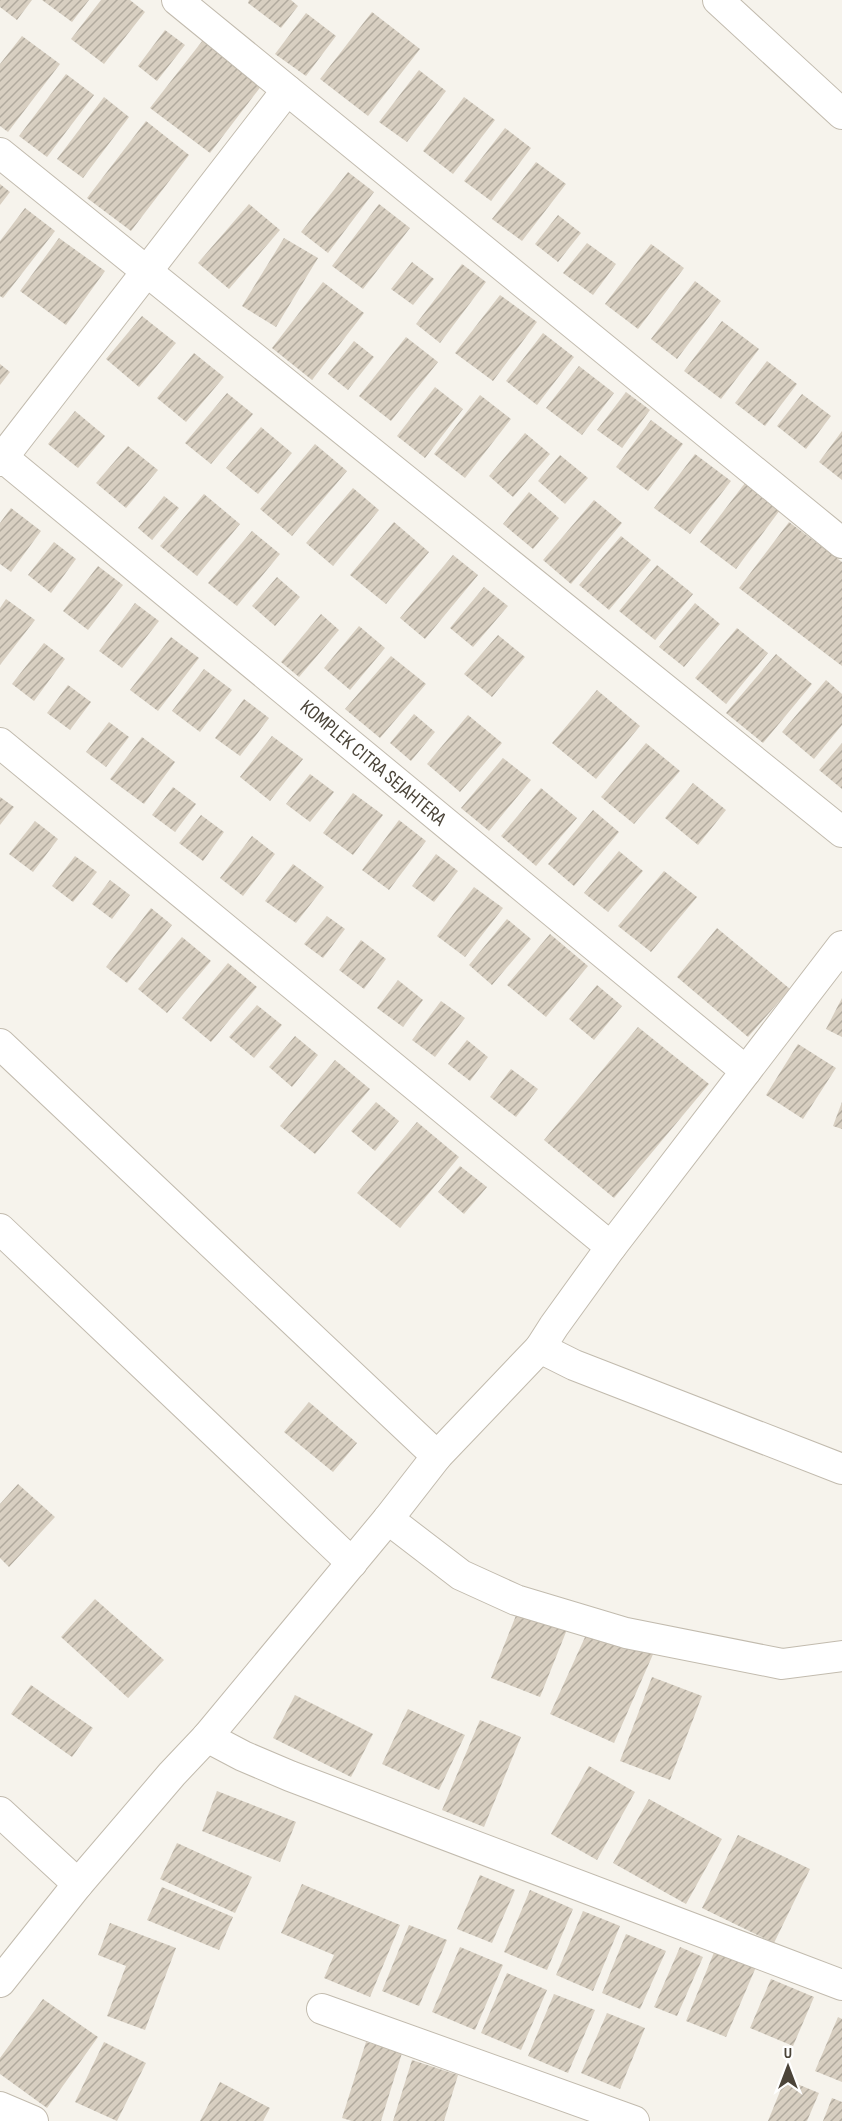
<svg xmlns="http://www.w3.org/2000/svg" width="842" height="2121" viewBox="0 0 842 2121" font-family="'Sofia Sans Condensed',sans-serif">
  <defs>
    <pattern id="building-hatch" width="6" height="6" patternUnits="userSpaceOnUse" patternTransform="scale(1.5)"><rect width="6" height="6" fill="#d8cfc1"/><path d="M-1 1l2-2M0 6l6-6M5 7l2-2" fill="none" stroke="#b1aa9e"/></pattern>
  </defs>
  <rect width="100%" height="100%" fill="#f6f3ec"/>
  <!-- building -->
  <g fill="url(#building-hatch)">
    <polygon points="0,0 32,0 17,20 0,7"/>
    <polygon points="42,0 89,0 72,22"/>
    <polygon points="101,0 130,0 145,12 104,64 71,39"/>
    <polygon points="249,0 291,0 298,6 281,28 248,3"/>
    <polygon points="372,12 420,49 368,116 320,79"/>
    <polygon points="306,13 336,36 306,76 275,54"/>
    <polygon points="165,30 185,45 157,81 138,66"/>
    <polygon points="22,36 60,64 8,132 0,126 0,64"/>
    <polygon points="203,40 262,85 210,153 150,108"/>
    <polygon points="419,70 446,91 407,142 379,122"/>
    <polygon points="66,74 94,95 47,157 19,136"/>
    <polygon points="104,97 129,117 83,178 57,159"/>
    <polygon points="464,97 495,120 453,174 423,151"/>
    <polygon points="146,121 189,155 131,231 87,198"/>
    <polygon points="505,128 531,148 491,201 464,181"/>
    <polygon points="536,162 566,184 522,241 492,219"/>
    <polygon points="348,172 374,192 328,253 301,232"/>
    <polygon points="0,184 10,192 0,205"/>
    <polygon points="249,204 280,230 229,289 198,263"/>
    <polygon points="379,204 410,228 363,289 332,266"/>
    <polygon points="25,208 55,231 3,298 0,296 0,241"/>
    <polygon points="558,215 581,233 558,262 535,244"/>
    <polygon points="59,238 105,271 66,325 20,291"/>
    <polygon points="284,238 318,258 276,327 242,306"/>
    <polygon points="587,243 616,264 593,295 563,273"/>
    <polygon points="651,244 684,268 638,329 605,304"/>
    <polygon points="412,262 434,279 413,305 391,289"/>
    <polygon points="462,264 486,282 440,343 416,324"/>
    <polygon points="695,281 721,301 677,359 651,339"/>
    <polygon points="323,282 364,313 312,380 272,348"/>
    <polygon points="500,295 537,322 493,381 455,353"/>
    <polygon points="142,316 176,343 139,387 106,359"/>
    <polygon points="722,321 759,349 721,399 684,371"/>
    <polygon points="543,333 574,357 537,405 506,381"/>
    <polygon points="406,337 438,362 391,421 359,396"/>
    <polygon points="354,341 374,357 348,390 328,374"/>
    <polygon points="194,353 224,377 186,422 157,398"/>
    <polygon points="767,361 797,384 765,426 735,403"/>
    <polygon points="0,364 10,372 0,385"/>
    <polygon points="579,366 614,393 582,435 546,408"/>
    <polygon points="435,387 463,409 425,458 397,436"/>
    <polygon points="626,392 650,410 622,448 597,430"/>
    <polygon points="227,393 253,414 211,464 185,443"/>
    <polygon points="802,394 831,416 806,449 777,426"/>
    <polygon points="480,395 511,419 465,478 434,454"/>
    <polygon points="75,411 105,436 78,468 48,444"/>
    <polygon points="651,420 683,444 648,491 616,467"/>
    <polygon points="261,427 292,453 258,494 226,468"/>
    <polygon points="842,431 842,480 819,462"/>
    <polygon points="525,433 550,454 513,497 489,476"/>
    <polygon points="315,444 347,471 292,536 260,509"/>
    <polygon points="128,446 158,470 126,508 96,483"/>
    <polygon points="695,454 731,481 690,534 654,508"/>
    <polygon points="560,455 588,478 565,504 538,481"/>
    <polygon points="745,483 780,510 736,569 700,542"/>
    <polygon points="353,488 379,510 333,566 306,543"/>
    <polygon points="529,492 559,518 533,549 503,524"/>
    <polygon points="204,494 240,524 197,576 160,546"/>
    <polygon points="164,496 179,508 152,540 138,528"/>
    <polygon points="594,500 622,523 571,584 543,560"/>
    <polygon points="11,508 41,531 11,572 0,564 0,523"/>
    <polygon points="394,522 429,552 386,604 350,575"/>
    <polygon points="789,522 842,562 842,666 739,588"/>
    <polygon points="252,531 280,554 237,606 208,583"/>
    <polygon points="621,536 651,560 609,610 579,585"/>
    <polygon points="54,542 76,559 51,593 28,575"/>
    <polygon points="453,555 478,575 425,639 400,618"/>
    <polygon points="657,565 693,594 655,640 619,611"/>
    <polygon points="98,566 123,585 88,630 63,611"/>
    <polygon points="277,577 300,597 275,626 252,606"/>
    <polygon points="484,587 508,606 473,647 450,628"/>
    <polygon points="6,599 35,620 0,665 0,608"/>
    <polygon points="135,603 159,621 122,668 99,651"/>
    <polygon points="695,603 720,624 684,667 659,647"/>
    <polygon points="321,614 339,630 299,677 281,662"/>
    <polygon points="359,626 385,648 350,690 324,668"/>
    <polygon points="737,628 768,653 726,704 695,678"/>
    <polygon points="498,635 525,657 492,697 464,674"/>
    <polygon points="171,637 199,658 158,711 130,690"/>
    <polygon points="44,643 65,659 34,701 12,684"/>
    <polygon points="776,654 812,684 763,743 726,713"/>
    <polygon points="391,656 426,684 380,738 345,709"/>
    <polygon points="204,669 232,690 200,732 172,711"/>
    <polygon points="826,680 842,694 842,725 814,759 782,732"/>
    <polygon points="68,685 91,702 70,730 47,713"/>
    <polygon points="597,690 640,726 596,779 552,743"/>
    <polygon points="244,699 269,718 240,756 215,738"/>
    <polygon points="414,714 435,732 411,761 390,743"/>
    <polygon points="468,715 502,743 460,792 427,764"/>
    <polygon points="109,722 129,737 106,767 86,752"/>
    <polygon points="272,736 303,759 270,801 240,777"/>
    <polygon points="142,737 175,762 144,804 110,779"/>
    <polygon points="646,743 680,771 634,824 601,797"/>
    <polygon points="842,743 842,789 819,770"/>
    <polygon points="503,758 531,780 489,831 461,808"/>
    <polygon points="310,774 334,792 310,822 286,804"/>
    <polygon points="693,783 726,810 698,845 665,818"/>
    <polygon points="173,787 196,804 175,832 152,815"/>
    <polygon points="541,788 577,818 536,866 501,836"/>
    <polygon points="353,793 383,815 353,855 323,833"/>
    <polygon points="0,797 14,807 0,825"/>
    <polygon points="593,810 619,832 574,886 548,864"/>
    <polygon points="201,815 224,832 203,861 179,843"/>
    <polygon points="399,820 426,841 389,890 362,870"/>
    <polygon points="35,821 58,839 33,872 9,854"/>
    <polygon points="252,836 275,854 243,896 220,878"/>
    <polygon points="619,851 643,871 608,912 584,893"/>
    <polygon points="436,854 458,871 434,902 412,886"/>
    <polygon points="75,856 97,872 73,902 52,886"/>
    <polygon points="293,864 324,887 296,923 265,901"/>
    <polygon points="664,871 697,897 651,952 618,926"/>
    <polygon points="110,880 130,895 112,919 92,904"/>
    <polygon points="474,887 503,908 465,957 437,936"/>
    <polygon points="151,908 172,925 127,983 106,967"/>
    <polygon points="327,916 345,929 323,958 304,944"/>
    <polygon points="507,919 531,939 492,985 469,965"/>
    <polygon points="717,928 790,989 748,1037 677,977"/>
    <polygon points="550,934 588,966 546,1017 507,985"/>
    <polygon points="182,937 211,961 167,1013 138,989"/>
    <polygon points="361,940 386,959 364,989 339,970"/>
    <polygon points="228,963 257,987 211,1042 182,1018"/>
    <polygon points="398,980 423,1000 403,1027 377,1008"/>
    <polygon points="597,985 622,1006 594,1040 569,1019"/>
    <polygon points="842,998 842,1037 826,1029"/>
    <polygon points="441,1001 465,1018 435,1057 412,1040"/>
    <polygon points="257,1005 282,1025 254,1058 229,1037"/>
    <polygon points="638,1027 709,1084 614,1198 544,1140"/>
    <polygon points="295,1036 318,1055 292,1087 269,1067"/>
    <polygon points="467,1040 488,1057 470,1081 448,1064"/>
    <polygon points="798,1044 836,1068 803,1119 766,1095"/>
    <polygon points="335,1060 370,1089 315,1154 280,1126"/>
    <polygon points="511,1069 538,1089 516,1117 490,1097"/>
    <polygon points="376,1102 399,1121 375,1151 351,1131"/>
    <polygon points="842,1102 842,1129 833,1126"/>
    <polygon points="417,1122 459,1157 400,1228 357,1193"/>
    <polygon points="460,1166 487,1187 464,1214 438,1192"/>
    <polygon points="309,1402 357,1443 333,1472 284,1432"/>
    <polygon points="18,1484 55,1517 9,1567 0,1558 0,1504"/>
    <polygon points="95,1599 164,1660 128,1698 61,1637"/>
    <polygon points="521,1603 570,1622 540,1697 491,1678"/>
    <polygon points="591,1624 654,1652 614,1743 550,1714"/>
    <polygon points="652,1677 702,1696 670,1780 620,1761"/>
    <polygon points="31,1685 93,1728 72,1757 11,1714"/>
    <polygon points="295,1695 373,1734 351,1777 273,1738"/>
    <polygon points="408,1709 465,1735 439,1790 382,1764"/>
    <polygon points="480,1720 521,1737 484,1827 442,1810"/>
    <polygon points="589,1766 635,1792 597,1860 551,1834"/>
    <polygon points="217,1791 296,1822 280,1862 202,1831"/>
    <polygon points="649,1799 722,1839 686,1904 613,1863"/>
    <polygon points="738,1835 810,1869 774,1943 702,1908"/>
    <polygon points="177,1843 252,1877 235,1913 160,1879"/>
    <polygon points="480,1875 515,1890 492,1943 457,1929"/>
    <polygon points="302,1884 400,1925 370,1997 324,1978 334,1955 281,1933"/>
    <polygon points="162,1887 233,1917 219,1950 147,1920"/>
    <polygon points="530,1890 573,1909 547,1970 504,1952"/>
    <polygon points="583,1911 620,1926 593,1991 556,1975"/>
    <polygon points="110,1923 176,1948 145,2030 107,2016 126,1966 98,1955"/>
    <polygon points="409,1925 447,1940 419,2006 382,1991"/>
    <polygon points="626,1934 666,1951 640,2009 602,1993"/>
    <polygon points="460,1947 503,1965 475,2030 432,2012"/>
    <polygon points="680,1947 703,1957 677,2016 654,2007"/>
    <polygon points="715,1950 756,1967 726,2037 686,2021"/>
    <polygon points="507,1973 547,1990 521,2050 481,2033"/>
    <polygon points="771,1979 814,1997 793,2046 750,2028"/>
    <polygon points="554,1994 595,2010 568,2073 528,2056"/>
    <polygon points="43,1999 98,2037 47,2108 0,2074 0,2058"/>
    <polygon points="607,2013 645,2028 620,2089 581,2073"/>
    <polygon points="838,2017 842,2019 842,2082 815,2071"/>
    <polygon points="104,2042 146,2063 117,2121 75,2102"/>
    <polygon points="366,2042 402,2053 381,2121 352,2121 342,2118"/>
    <polygon points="412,2060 458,2075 444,2121 393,2121"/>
    <polygon points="785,2079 819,2093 807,2121 768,2121"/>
    <polygon points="220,2082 270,2108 263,2121 200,2121"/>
    <polygon points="832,2098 842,2102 842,2121 823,2121"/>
  </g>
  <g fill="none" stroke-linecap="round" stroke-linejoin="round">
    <defs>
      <g id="street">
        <polyline points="177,0 842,543"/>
        <polyline points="718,0 842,114"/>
        <polyline points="0,153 842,832"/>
        <polyline points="0,455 746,1071"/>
        <polyline points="0,461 287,90"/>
        <polyline points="0,743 611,1247"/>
        <polyline points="0,1044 437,1456"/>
        <polyline points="0,1229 352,1563"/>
        <polyline points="540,1348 574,1365 842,1469"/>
        <polyline points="388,1519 461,1575 516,1600 626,1633 782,1664 842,1656"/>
        <polyline points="207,1737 243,1756 290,1776 842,1985"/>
        <polyline points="0,1812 78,1884"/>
        <polyline points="0,1982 78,1884 172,1774 207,1737 388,1519 437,1456 540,1348 554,1326 611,1247 842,946"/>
        <polyline points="322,2009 634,2121"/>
        <polyline points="0,2107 33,2121"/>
      </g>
    </defs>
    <!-- street casing -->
    <use href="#street" stroke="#c2bbae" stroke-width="32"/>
    <!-- street -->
    <use href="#street" stroke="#fff" stroke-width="30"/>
  </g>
  <g text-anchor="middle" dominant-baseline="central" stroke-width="6" stroke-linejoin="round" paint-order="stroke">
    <!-- street labels -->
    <g font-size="20" fill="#4b4439" stroke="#fff">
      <text transform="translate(373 763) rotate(40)">KOMPLEK CITRA SEJAHTERA</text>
    </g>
  </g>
  <!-- north arrow -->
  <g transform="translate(788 2067)" stroke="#ffffff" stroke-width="4.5" paint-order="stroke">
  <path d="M0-4.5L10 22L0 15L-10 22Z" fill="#4b4439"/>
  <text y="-9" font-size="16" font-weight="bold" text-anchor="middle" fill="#4b4439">U</text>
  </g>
</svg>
